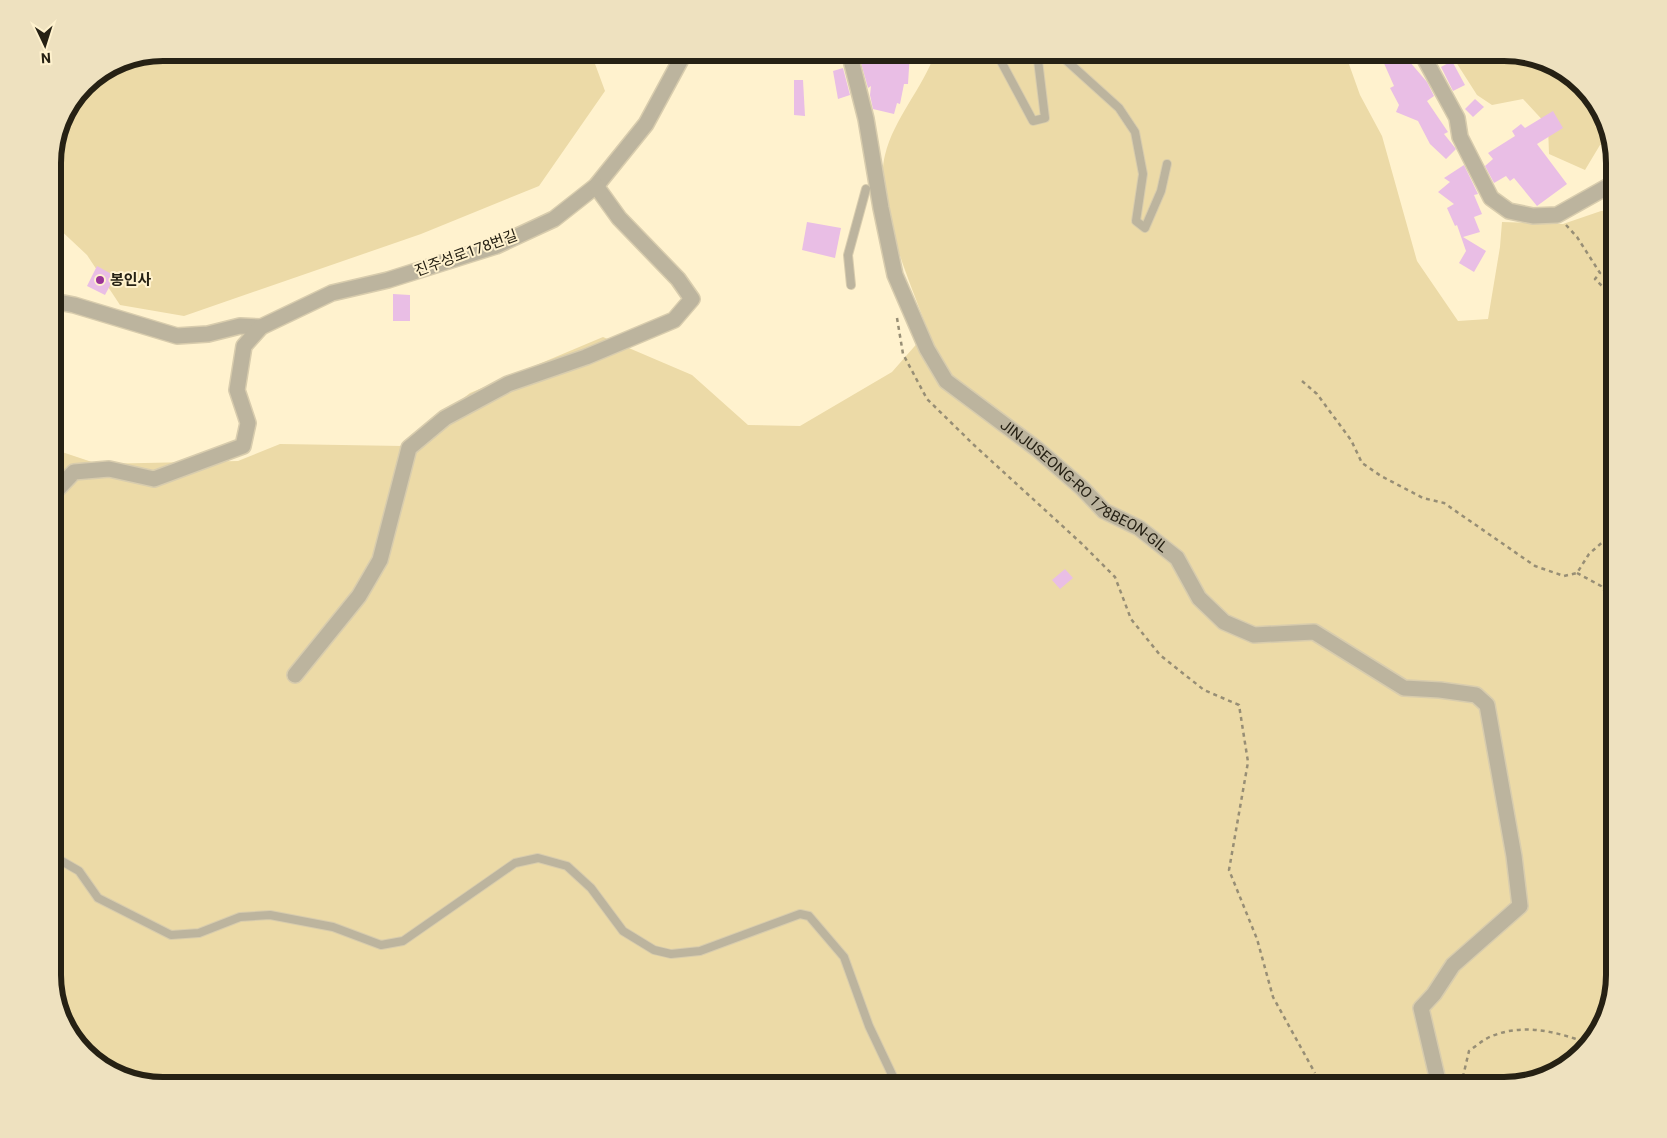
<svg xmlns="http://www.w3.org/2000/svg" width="1667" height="1138" viewBox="0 0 1667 1138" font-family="Roboto,'Noto Sans KR',sans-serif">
  <rect width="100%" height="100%" fill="#fff2ce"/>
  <!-- green -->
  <g fill="#ecdaa7">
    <polygon points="163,52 591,53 605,91 539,186 421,234 184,316 120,305 87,255 55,225 53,228 53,156 64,114 85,85 121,61"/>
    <path d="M935,53H1345L1360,95L1382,136L1417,261L1458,321L1488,319L1500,247L1502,222L1563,224L1601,211L1614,210V975L1596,1037L1553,1074L1504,1085H163L101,1067L67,1030L53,982V449L98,464L238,461L280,444L403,446L470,393L603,337L692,375L748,425L800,426L892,372L928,331C912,287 873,200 885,155C894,118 923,88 935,53Z"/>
    <polygon points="1428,53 1504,53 1566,71 1600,108 1610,144 1600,145 1585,170 1549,154 1548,126 1523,99 1492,105 1477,95 1454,59 1431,56"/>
  </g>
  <!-- building -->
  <g fill="#e9bee5">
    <polygon points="888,52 910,52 908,84 904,84 900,104 897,103 894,114 873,109 870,95 871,86 868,88 861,63 888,61"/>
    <polygon points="1379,52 1412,52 1414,58 1409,61 1427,82 1434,96 1427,101 1448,132 1444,134 1456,149 1446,159 1430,144 1418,121 1396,112 1399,105 1390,88 1394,86"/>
    <polygon points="1452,61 1465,85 1453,91 1441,67"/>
    <polygon points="843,68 850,95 838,99 833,71"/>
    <polygon points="794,80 803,80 805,116 794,115"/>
    <polygon points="1475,99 1484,107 1473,117 1465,109"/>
    <polygon points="1553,111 1563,128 1537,144 1567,184 1537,206 1514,178 1510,181 1506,176 1494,183 1485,166 1493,159 1488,153 1515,136 1512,131 1521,124 1525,128"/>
    <polygon points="1464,165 1478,194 1474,195 1482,214 1474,217 1480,232 1463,237 1486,251 1474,272 1459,263 1466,251 1457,225 1455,226 1447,208 1454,204 1438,192 1450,182 1444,178"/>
    <polygon points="807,222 841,228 835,258 802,250"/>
    <polygon points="97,266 115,276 105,295 87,286"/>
    <polygon points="393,294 410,295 410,321 393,321"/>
    <polygon points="1065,569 1073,578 1060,589 1052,580"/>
  </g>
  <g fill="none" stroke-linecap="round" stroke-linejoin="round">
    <defs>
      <g id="lane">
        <polyline points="996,52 1033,121 1045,118 1037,52"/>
        <polyline points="1057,52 1119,108 1135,132 1143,174 1136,221 1145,228 1161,191 1167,164"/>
        <polyline points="851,285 848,255 866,189"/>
        <polyline points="53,856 79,871 98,898 171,935 199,933 240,917 270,915 333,927 381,945 403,941 515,863 538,858 567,866 591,888 623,931 654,950 671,954 700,951 800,914 809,916 844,957 869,1026 897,1085"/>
      </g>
      <g id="street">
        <path id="s1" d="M849,52L866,119L881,208L895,275L927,349L946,381L1037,449L1082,488L1104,511L1139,528L1177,558L1199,598L1224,622L1254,635L1314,632L1404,688L1440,690L1476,695L1487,705L1514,856L1520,906L1453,965L1434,994L1421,1008L1439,1085"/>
        <polyline points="1421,52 1457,118 1460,137 1491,198 1509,211 1533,216 1557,215 1614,183"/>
        <polyline points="53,301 74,305 177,336 208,334 240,326 261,327"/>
        <polyline points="53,494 74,472 109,469 154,479 243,446 248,423 237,390 244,346 261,327 332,293 388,280 496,246 554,219 596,186 646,124 685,52"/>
        <polyline points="295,675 359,596 380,560 409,448 445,418 508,384 586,357 674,320 692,299 678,279 619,218 596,186"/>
      </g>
    </defs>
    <!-- lane casing -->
    <use href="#lane" stroke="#d8ccad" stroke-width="10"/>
    <!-- street casing -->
    <use href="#street" stroke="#d8ccad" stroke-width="18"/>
    <!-- path -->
    <g stroke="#978e75" stroke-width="2.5" stroke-dasharray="4 4" stroke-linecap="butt">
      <polyline points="1566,225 1577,237 1600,273 1595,279 1610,294 1614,303"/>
      <polyline points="897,318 903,354 927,399 974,445 1081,543 1115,577 1131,619 1160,655 1204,690 1239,705 1248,762 1229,870 1257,939 1273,997 1315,1073"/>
      <polyline points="1302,381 1317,394 1351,440 1362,463 1381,476 1423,498 1444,503 1535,566 1564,576 1577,573 1589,554 1614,532"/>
      <polyline points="1577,573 1601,586 1614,605"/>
      <path d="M1461,1085L1469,1051C1476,1046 1484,1039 1492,1036C1524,1023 1557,1032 1588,1043"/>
    </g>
    <!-- lane -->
    <use href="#lane" stroke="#bcb49e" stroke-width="8"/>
    <!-- street -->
    <use href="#street" stroke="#bcb49e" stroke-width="15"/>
  </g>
  <!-- markers -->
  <circle fill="#9a3397" stroke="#fff2ce" stroke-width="2" cx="100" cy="280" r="5"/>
  <g text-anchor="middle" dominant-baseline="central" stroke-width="4" stroke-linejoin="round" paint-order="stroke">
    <!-- street labels -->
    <g font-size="15" fill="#262114" stroke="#fff2ce">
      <text transform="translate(466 253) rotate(-20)">진주성로178번길</text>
      <text stroke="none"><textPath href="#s1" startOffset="520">JINJUSEONG-RO 178BEON-GIL</textPath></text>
    </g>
    <!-- poi labels -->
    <g font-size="15" font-weight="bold" fill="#262114" stroke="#fff2ce" text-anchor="start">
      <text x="110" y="280">봉인사</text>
    </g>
  </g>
  <!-- crop -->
  <path d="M0 0H1667V1138H0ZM163 61H1504A102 102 0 0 1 1606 163V975A102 102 0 0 1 1504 1077H163A102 102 0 0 1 61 975V163A102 102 0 0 1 163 61Z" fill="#eee1bf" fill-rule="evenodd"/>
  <path fill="none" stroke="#262114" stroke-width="6" d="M163 61H1504A102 102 0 0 1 1606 163V975A102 102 0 0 1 1504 1077H163A102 102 0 0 1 61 975V163A102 102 0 0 1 163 61Z"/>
  <!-- north arrow -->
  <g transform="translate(45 45) rotate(176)" stroke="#fff2ce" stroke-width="4" paint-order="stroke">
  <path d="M0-4L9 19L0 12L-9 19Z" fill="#262114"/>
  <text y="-8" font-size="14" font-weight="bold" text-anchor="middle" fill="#262114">N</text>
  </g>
</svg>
